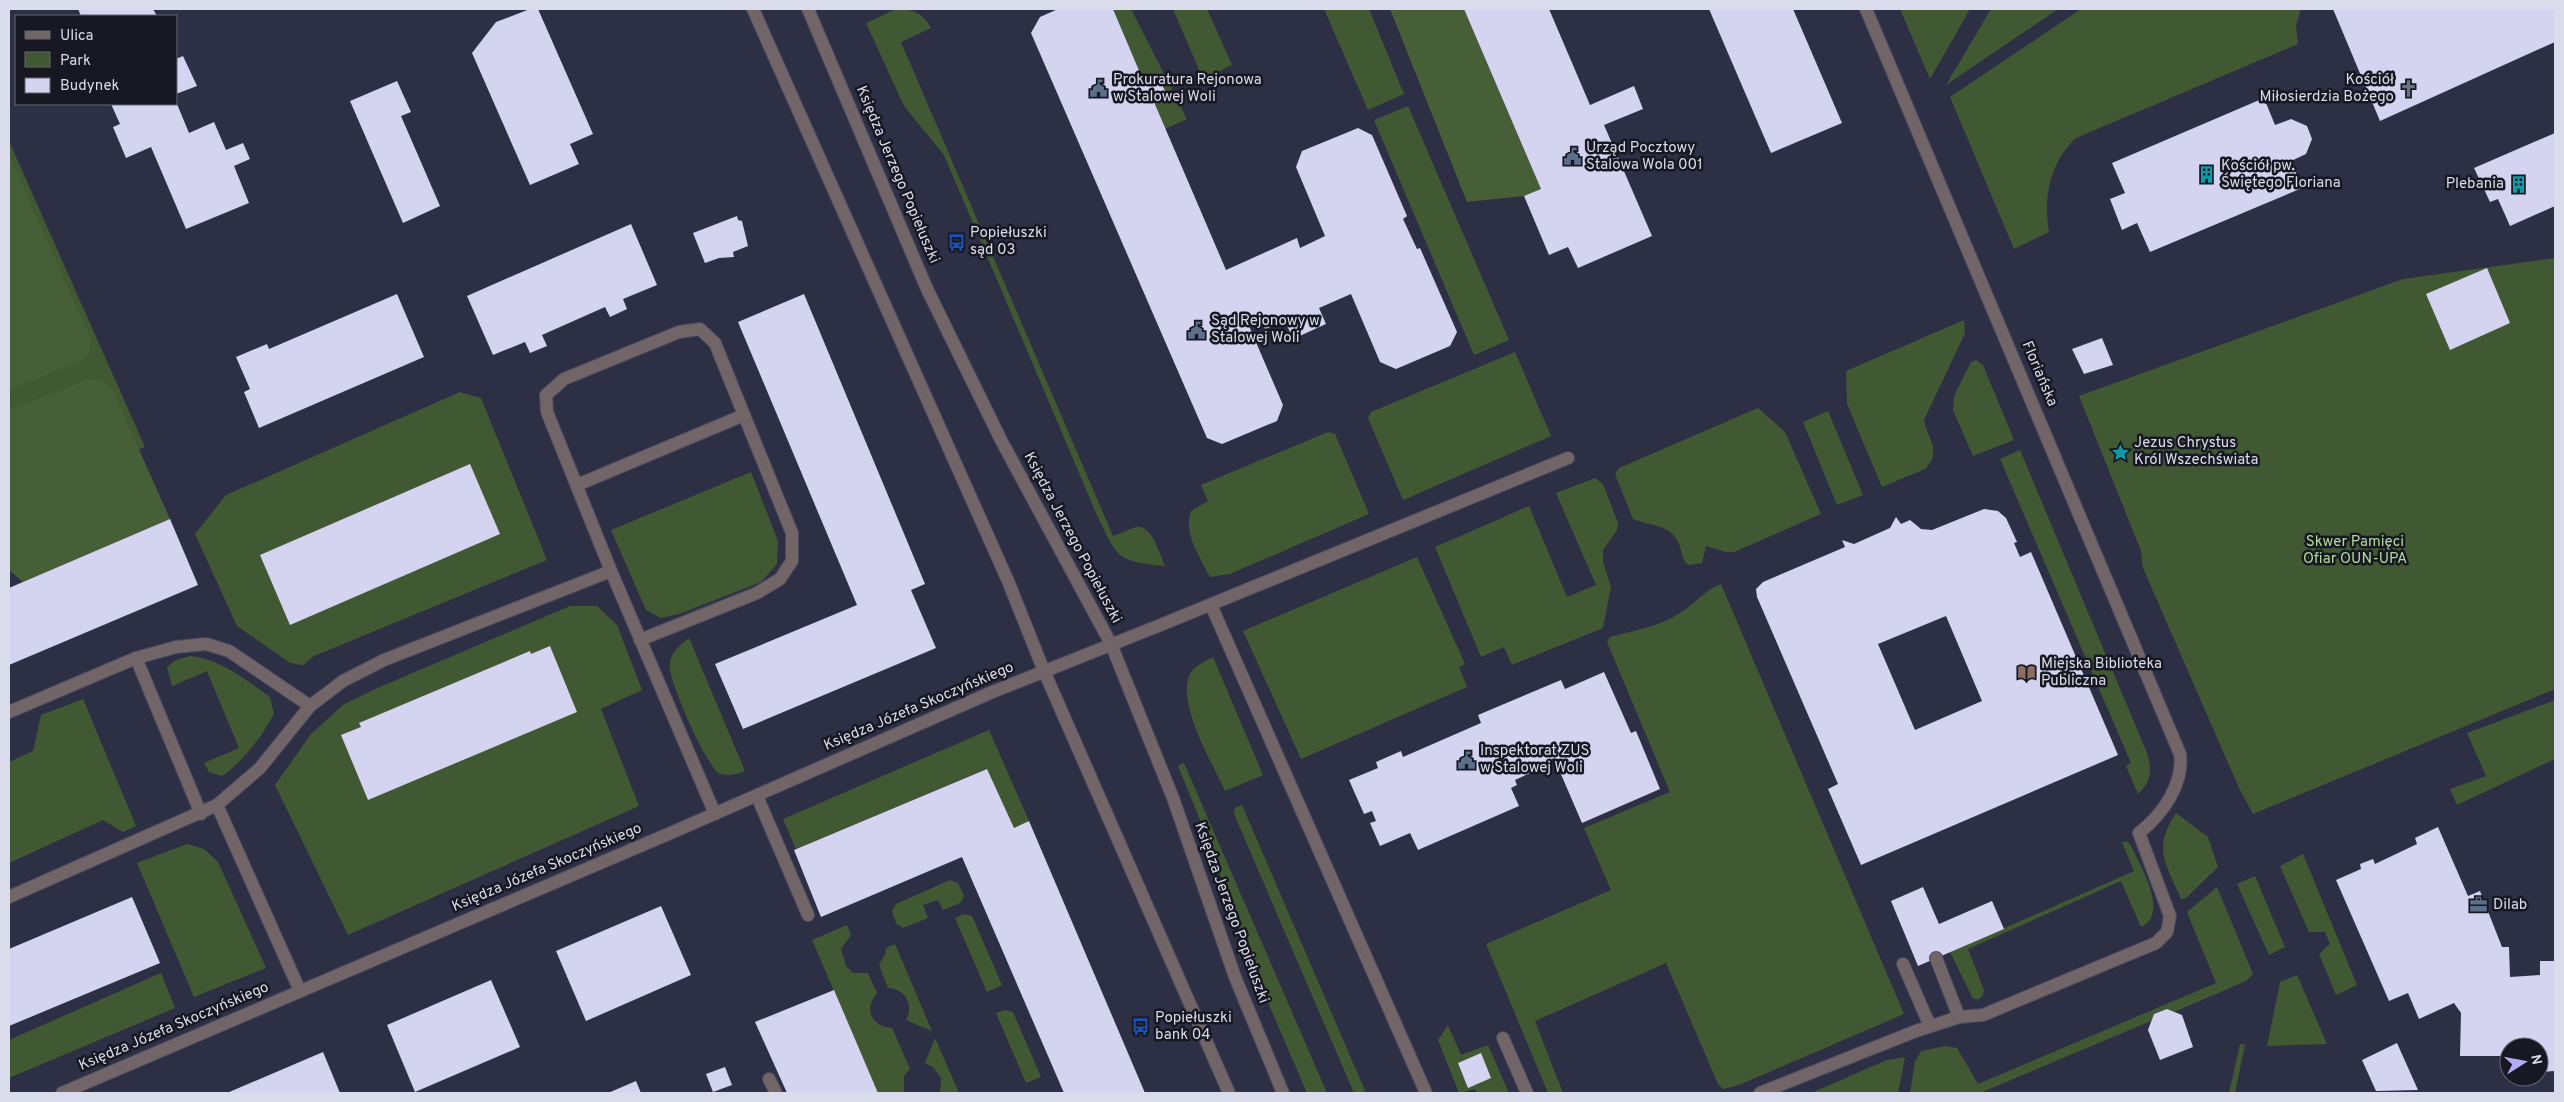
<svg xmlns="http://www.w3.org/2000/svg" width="2564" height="1102" viewBox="0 0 2564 1102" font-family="Overpass,sans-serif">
  <rect width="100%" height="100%" fill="#2d2f45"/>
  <!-- green -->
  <g fill="#415933">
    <path d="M896,9C913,9 923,13 931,28L901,42L1113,536C1121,534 1128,529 1136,527C1152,524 1160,555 1165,566C1115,562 1117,556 1096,513L944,155L904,106L866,23Z"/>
    <polygon points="1113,9 1131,9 1187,119 1165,129 1154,102 1167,95 1157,74 1143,80"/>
    <polygon points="1173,9 1207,9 1232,65 1203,79"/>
    <polygon points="1324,9 1369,9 1404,94 1368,110"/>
    <polygon points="1900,9 1970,9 1930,79"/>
    <polygon points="1991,9 2058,9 1946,85"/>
    <path d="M2081,9H2301L2296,25L2298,44L2076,138C2050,162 2043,198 2049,232L2014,249L1950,97Z"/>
    <polygon points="1408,106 1509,340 1474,355 1374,120"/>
    <polygon points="9,141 145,447 9,500"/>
    <polygon points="2555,258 2555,689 2253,814 2239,788 2143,568 2141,551 2079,396 2403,279"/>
    <path d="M1964,320L1965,333L1924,420C1927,438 1943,452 1925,469L1882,487L1847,404L1846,371Z"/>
    <polygon points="1515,352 1551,436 1403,500 1368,418 1371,412"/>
    <polygon points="1976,360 1983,365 2014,440 1973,456 1953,410 1954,396 1971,362"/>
    <polygon points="460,392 481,398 547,560 314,656 303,665 290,663 237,626 195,534 226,495"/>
    <path d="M1758,408L1785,432L1821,514L1734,552H1726L1706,546L1702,563L1688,565C1682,560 1682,552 1679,544C1671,524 1650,526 1633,519L1615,474L1619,468Z"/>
    <polygon points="1828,411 1863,495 1837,505 1803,422"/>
    <path d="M1328,432L1335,434L1369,514L1230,574L1210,577C1200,558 1183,533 1191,511L1208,501L1201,485Z"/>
    <path d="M2020,450L2147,753C2152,770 2152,781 2138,794L2126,766L2131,763L2000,459Z"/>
    <polygon points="751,472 778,541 777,564 761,582 679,614 661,618 646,610 611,530"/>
    <polygon points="1595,478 1603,484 1618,523 1617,530 1603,550 1603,562 1611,587 1603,628 1512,665 1504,647 1481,657 1435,547 1529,506 1567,597 1596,585 1556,493"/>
    <polygon points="1417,557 1465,664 1459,667 1467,687 1301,759 1243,631"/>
    <path d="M1721,584L1904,1014L1739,1085L1723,1089L1718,1084L1666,963L1535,1021L1563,1093H1548L1486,944L1611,890L1584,828L1670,792L1607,642L1610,637C1635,630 1658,627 1680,613C1694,604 1705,590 1721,584Z"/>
    <polygon points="570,606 597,606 617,625 642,690 601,709 639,806 348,935 275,785 311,734 344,704 382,686"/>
    <path d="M689,638L745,771C737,774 728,777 719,773C706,766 671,685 670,669C668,654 679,646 689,638Z"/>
    <path d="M190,656C221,659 246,680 270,697L274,714C261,737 244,761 222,776L209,772L204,763L239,748L207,671L172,686L167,667L176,660Z"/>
    <path d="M1213,657L1263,775L1225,791C1213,764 1174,700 1191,672C1196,665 1206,661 1213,657Z"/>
    <polygon points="83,699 136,826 123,832 103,820 9,863 9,762 33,751 41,715"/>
    <polygon points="2555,700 2555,759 2457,805 2450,789 2486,776 2467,733"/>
    <polygon points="989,730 1029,821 1014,828 986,769 796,849 783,819"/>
    <polygon points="1184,763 1327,1093 1307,1093 1253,968 1207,837 1178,766"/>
    <polygon points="1242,805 1366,1093 1354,1093 1234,814 1235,808"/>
    <path d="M2176,813L2208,837L2218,867L2186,898L2181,899C2166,863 2152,849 2176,813Z"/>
    <path d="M2122,842H2128L2131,846C2140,865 2170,914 2141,927L2121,881L1968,949L1984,990L1983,995L1979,999H1973L1950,952L2134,871Z"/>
    <polygon points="187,844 204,849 218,862 266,968 194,997 137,863"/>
    <polygon points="2303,854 2357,985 2336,995 2319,954 2330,944 2325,932 2309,932 2280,866"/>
    <polygon points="2255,876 2285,947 2269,955 2237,884"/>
    <polygon points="950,880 958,883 964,896 960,903 943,910 938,900 923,905 928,918 903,928 896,923 892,911 896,904"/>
    <polygon points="2217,887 2253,974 2246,981 2174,1012 2167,1009 2154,1014 2151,1021 1980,1093 1910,1093 1915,1062 1921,1051 1945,1046 1957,1048 1978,1084 2216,983 2187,912"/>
    <polygon points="964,914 972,916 1002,985 987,992 955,918"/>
    <path d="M847,925L851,935L841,949L846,966L853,973H868L877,993C863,1009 872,1027 892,1028L910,1069L904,1076V1093H878L812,940Z"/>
    <path d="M895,944L932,1031L906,1020C915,1005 904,988 888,988L879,965L885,954L886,948Z"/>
    <polygon points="161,973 175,1008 9,1078 9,1040"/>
    <polygon points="2297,975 2327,1044 2267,1046 2280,982"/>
    <polygon points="1005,1010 1013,1012 1041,1077 1026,1083 996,1013"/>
    <polygon points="1448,1025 1461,1055 1488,1045 1509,1093 1477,1093 1475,1089 1459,1093 1438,1040"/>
    <polygon points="935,1038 959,1093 940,1093 941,1078 933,1067 925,1063"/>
    <polygon points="2240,1044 2245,1045 2235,1093 2229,1093"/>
    <polygon points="1905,1057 1898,1093 1811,1093 1887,1060"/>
  </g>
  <!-- forest -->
  <g fill="#465f37">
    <polygon points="1390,9 1464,9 1541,189 1524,196 1467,202"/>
    <polygon points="9,155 91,340 90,351 85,359 9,390"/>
    <polygon points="89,379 103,380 113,391 170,519 23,582 9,570 9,410"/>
  </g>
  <!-- building -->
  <g fill="#d4d4f0" fill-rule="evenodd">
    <polygon points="78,9 153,9 157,16 81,16"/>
    <polygon points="530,9 538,9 593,134 570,144 579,164 530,185 472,53 496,22"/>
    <polygon points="1058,9 1113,9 1143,80 1157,74 1167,95 1154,102 1226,270 1297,238 1300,248 1325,236 1296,167 1302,151 1358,128 1372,135 1407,216 1403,219 1417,249 1420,248 1457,332 1450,346 1396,369 1380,362 1351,294 1319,308 1326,324 1293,339 1285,321 1265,329 1261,320 1249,326 1283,405 1277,421 1222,444 1207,438 1031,33 1040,17"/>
    <polygon points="1464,9 1549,9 1590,105 1634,86 1643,109 1604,125 1652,236 1578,268 1568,247 1549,255 1524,196 1541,189"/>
    <polygon points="1709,9 1793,9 1842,123 1771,153"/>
    <polygon points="2333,9 2555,9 2555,42 2380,121"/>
    <polygon points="183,56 197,86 176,94 176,59"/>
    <polygon points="397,81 411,112 401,116 440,206 403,223 350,101"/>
    <polygon points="2264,98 2275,125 2291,119 2307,126 2312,139 2306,154 2291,161 2302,188 2150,252 2137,223 2122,230 2110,199 2125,193 2112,163"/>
    <polygon points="111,104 177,104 189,133 214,122 226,150 243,143 250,159 234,166 249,203 186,229 151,147 126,158 113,127 120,124"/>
    <polygon points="2555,133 2555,206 2510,226 2498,199 2490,202 2474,168"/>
    <polygon points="737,216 738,220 742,221 748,246 733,252 734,257 719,258 705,263 693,233"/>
    <polygon points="631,224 657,285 623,299 627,309 610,317 605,307 542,335 547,346 530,353 525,342 493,355 467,296"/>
    <polygon points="2487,268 2510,323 2450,350 2426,294"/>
    <polygon points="397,294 424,357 259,428 244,392 250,389 236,357 267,344 269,349"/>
    <polygon points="804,294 925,584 911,590 936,648 743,729 715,664 857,605 738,322"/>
    <polygon points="2102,338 2113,365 2084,374 2072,349"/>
    <polygon points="470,464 500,534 290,625 260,555"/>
    <path d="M1984,509L1998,511L2006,518L2017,542L2014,543L2020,557L2031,552L2118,755L1861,865L1828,789L1838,784L1757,597L1756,589L1763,582L1845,547L1842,540L1854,544L1890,528L1896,517L1901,524L1910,520L1921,529L1932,530ZM1946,616L1982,701L1915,730L1878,644Z"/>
    <polygon points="170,519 198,585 9,665 9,588"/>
    <polygon points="550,646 577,712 368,800 341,735 361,727 359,723 530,651 531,654"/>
    <polygon points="1604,672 1631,733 1636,731 1660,789 1582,823 1554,758 1539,765 1541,768 1515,780 1517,785 1511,788 1519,806 1418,850 1410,833 1380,846 1370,823 1376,821 1372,811 1364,814 1349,780 1378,768 1376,762 1401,751 1403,757 1481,723 1478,715 1561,680 1565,689"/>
    <polygon points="987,769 1014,828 1029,821 1145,1093 1064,1093 962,857 821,917 794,850"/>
    <polygon points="2438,827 2468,896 2480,891 2502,947 2509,947 2510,977 2540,975 2540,961 2555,961 2555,1071 2539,1072 2539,1047 2509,1047 2509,1056 2460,1056 2461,1013 2454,1003 2419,1019 2408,993 2389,1001 2336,880 2361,869 2360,864 2373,859 2375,864 2417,844 2415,838"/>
    <polygon points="1923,887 1939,924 1992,901 2004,929 1918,966 1891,901"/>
    <polygon points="132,897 160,963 9,1026 9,949"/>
    <polygon points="661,906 691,975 586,1021 556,951"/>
    <polygon points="491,980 520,1047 415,1092 387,1025"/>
    <polygon points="834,990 878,1093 787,1093 755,1022"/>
    <polygon points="2167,1009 2182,1015 2193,1047 2160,1060 2148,1030 2154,1014"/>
    <polygon points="2397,1043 2418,1090 2376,1091 2362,1060"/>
    <polygon points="323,1052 340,1093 227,1093"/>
    <polygon points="1481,1053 1491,1078 1468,1088 1458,1063"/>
    <polygon points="725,1067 732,1085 713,1092 706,1074"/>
    <polygon points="636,1081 641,1093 608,1093"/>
  </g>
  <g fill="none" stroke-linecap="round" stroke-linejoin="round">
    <defs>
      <g id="service">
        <polyline points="577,485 744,415 715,343 700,329 679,332 564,379 546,395 547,412 611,571 715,814"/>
        <polyline points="1211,605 1426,1093"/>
        <polyline points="640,640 757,593 780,579 792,561 792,533 744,415"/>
        <polyline points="136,658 201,814"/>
        <polyline points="9,712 136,658 176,647 206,644 229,651 310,706"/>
        <polyline points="757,796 808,915"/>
        <polyline points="217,805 300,991"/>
        <polyline points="9,897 217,805 260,768 310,706 343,681 384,660 611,571"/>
        <polyline points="1936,958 1959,1017"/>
        <polyline points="1903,964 1930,1026"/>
        <polyline points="1503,1038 1527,1093"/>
        <polyline points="1760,1093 1916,1031 1959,1017 1983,1015 2156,943 2167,932 2170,916 2139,833"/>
      </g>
      <g id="minor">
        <path d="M1866,9L2180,754C2184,784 2163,814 2139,833"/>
        <polyline points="769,1079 776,1093"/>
        <polyline points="62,1093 673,832 990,693 1163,624 1568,458"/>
      </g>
      <g id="tertiary">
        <polyline points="753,9 1008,581 1044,671 1229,1093"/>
        <polyline points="808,9 927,289 1001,440 1111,644 1173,798 1235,977 1283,1093"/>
      </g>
    </defs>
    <!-- service casing -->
    <use href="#service" stroke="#494b60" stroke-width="14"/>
    <!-- minor casing -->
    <use href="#minor" stroke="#494b60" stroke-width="14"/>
    <!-- tertiary casing -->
    <use href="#tertiary" stroke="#494b60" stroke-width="14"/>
    <!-- service -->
    <use href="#service" stroke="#726568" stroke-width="12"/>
    <!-- minor -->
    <use href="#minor" stroke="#726568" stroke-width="12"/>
    <!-- tertiary -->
    <use href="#tertiary" stroke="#726568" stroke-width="12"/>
  </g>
  <!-- icons -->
  <defs>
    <symbol id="civic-bare" viewBox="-9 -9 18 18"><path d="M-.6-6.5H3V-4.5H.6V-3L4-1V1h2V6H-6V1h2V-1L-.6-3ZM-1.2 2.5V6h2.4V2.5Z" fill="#5c6f8a" stroke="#171822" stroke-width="2.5" paint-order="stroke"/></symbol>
    <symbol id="church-bare" viewBox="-9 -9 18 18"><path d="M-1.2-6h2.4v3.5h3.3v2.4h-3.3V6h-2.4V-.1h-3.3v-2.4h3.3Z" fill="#6b7280" stroke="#171822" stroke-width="2.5" paint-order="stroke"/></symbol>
    <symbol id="building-bare" viewBox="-9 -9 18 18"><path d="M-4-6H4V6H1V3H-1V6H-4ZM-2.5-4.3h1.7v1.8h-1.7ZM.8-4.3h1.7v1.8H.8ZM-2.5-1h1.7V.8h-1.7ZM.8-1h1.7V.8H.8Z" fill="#0f9aa8" stroke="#171822" stroke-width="2.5" paint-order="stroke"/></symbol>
    <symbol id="bus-bare" viewBox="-9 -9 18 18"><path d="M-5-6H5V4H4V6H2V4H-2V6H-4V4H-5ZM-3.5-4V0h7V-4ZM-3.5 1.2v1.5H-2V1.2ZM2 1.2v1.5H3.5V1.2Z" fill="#1a4fb4" stroke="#171822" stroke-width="2.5" paint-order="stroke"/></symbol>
    <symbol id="sight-bare" viewBox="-9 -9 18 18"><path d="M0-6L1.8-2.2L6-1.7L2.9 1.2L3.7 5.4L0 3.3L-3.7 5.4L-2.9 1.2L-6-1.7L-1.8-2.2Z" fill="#0f9aa8" stroke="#171822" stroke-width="2.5" paint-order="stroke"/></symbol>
    <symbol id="library-bare" viewBox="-9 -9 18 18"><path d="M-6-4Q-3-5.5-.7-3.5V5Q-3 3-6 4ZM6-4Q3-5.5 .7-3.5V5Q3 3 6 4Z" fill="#8d6e63" stroke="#171822" stroke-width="2.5" paint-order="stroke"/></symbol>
    <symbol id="office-bare" viewBox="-9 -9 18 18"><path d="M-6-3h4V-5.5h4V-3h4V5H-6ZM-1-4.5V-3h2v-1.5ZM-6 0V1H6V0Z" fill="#5c6f8a" stroke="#171822" stroke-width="2.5" paint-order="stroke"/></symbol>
  </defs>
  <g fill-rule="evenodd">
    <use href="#civic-bare" x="1086" y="76" width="25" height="25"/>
    <use href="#church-bare" x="2396" y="76" width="25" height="25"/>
    <use href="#civic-bare" x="1560" y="144" width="25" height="25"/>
    <use href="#building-bare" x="2194" y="162" width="25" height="25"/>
    <use href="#building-bare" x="2506" y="172" width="25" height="25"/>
    <use href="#bus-bare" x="944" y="230" width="25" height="25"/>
    <use href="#civic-bare" x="1184" y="318" width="25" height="25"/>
    <use href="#sight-bare" x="2108" y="440" width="25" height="25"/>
    <use href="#library-bare" x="2014" y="660" width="25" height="25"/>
    <use href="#civic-bare" x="1454" y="748" width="25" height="25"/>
    <use href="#office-bare" x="2466" y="892" width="25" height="25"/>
    <use href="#bus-bare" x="1128" y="1014" width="25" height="25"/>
  </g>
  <g text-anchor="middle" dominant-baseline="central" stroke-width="5" stroke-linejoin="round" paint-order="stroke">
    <!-- poi labels -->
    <g font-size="15" fill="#dadceb" stroke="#171822" text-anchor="start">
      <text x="1113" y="80">Prokuratura Rejonowa<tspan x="1113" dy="17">w Stalowej Woli</tspan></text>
      <text x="2394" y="80" text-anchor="end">Kościół<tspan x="2394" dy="17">Miłosierdzia Bożego</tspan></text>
      <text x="1586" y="148">Urząd Pocztowy<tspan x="1586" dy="17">Stalowa Wola 001</tspan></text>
      <text x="2221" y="166">Kościół pw.<tspan x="2221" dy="17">Świętego Floriana</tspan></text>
      <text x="2504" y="184" text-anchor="end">Plebania</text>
      <text x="970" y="233">Popiełuszki<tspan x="970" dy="17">sąd 03</tspan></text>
      <text x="1211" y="321">Sąd Rejonowy w<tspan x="1211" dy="17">Stalowej Woli</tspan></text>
      <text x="2134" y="443">Jezus Chrystus<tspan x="2134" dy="17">Król Wszechświata</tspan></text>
      <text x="2041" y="664">Miejska Biblioteka<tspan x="2041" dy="17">Publiczna</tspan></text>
      <text x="1480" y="751">Inspektorat ZUS<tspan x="1480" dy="17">w Stalowej Woli</tspan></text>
      <text x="2493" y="905">Dilab</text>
      <text x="1155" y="1018">Popiełuszki<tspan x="1155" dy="17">bank 04</tspan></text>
    </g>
    <!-- street labels -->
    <g font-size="15" fill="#dadceb" stroke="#171822">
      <text transform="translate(897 175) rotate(67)">Księdza Jerzego Popiełuszki</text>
      <text transform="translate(2039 374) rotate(67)">Floriańska</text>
      <text transform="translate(1072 538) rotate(62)">Księdza Jerzego Popiełuszki</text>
      <text transform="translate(919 707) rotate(-23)">Księdza Józefa Skoczyńskiego</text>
      <text transform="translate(547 868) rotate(-23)">Księdza Józefa Skoczyńskiego</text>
      <text transform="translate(1231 913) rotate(70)">Księdza Jerzego Popiełuszki</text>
      <text transform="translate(174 1027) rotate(-23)">Księdza Józefa Skoczyńskiego</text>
    </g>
    <!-- park labels -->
    <g font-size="15" fill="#b1db9a" stroke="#171822">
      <text x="2355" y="542">Skwer Pamięci<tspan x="2355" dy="17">Ofiar OUN-UPA</tspan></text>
    </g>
  </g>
  <!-- border -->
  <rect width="2564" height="1102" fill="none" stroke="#dadceb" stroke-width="20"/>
  <!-- legend -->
  <rect x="15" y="15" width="162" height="90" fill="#171822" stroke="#656672"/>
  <rect x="25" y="31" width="25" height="8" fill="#726568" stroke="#656672"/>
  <text x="60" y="40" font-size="15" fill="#dadceb">Ulica</text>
  <rect x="25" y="52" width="25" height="15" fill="#415933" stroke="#656672"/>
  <text x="60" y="65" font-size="15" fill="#dadceb">Park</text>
  <rect x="25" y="78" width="25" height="15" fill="#d4d4f0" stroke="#656672"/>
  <text x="60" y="90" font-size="15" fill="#dadceb">Budynek</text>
  <!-- north arrow -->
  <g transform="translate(2524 1062) rotate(79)"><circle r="24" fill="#171822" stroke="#656672"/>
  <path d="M0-4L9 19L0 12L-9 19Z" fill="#b7abf8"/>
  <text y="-8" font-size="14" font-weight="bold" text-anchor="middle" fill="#dadceb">N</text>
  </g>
</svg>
